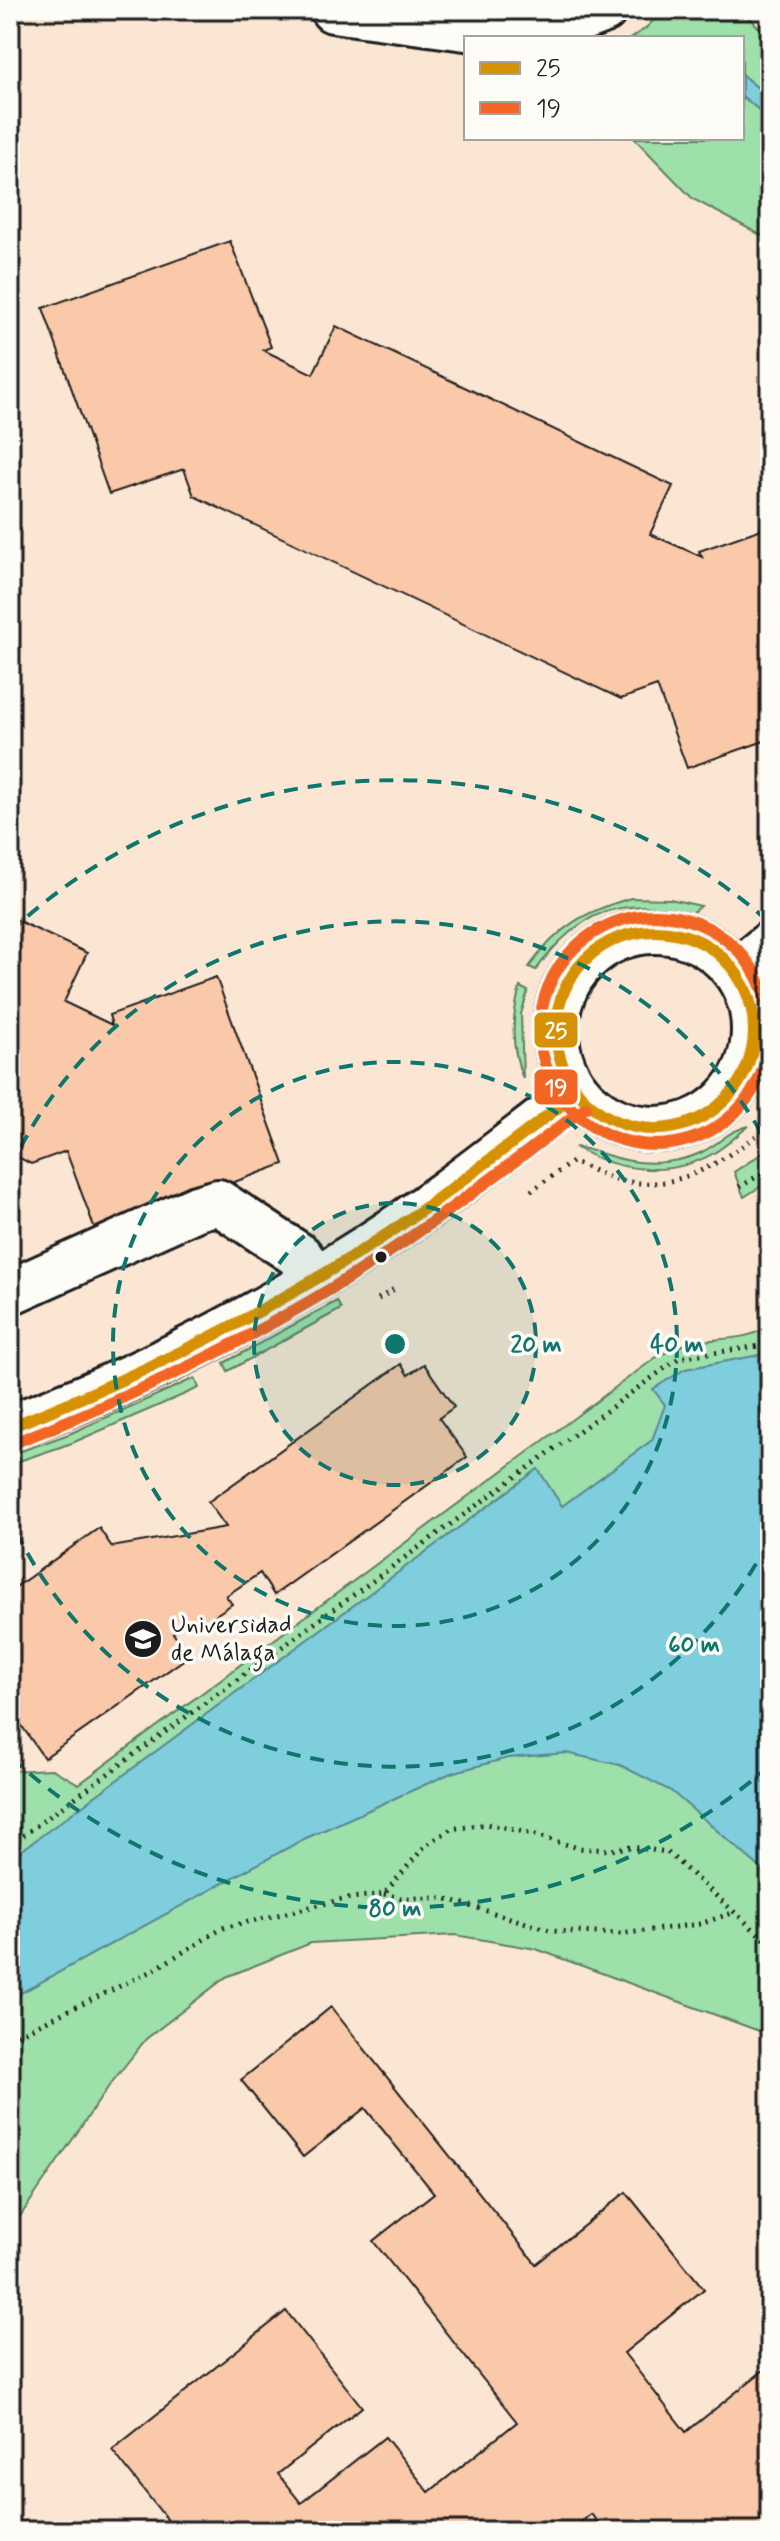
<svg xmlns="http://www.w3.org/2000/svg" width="780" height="2541" viewBox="0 0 780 2541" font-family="Mynerve,sans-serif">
  <rect width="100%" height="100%" fill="#fcf2e7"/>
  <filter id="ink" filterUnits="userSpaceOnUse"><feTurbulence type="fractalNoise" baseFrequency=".0125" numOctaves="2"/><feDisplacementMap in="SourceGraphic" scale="16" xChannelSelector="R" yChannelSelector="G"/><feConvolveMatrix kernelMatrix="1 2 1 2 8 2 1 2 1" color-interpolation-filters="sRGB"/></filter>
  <g filter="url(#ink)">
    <!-- built -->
    <path fill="#fbe6d4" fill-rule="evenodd" d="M10,10H770V2531H10ZM466,38H742V138H466Z"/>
    <!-- green -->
    <g fill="#9ee0aa" stroke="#5d7e63" stroke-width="2">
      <polygon points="663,10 742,10 770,39 770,98 742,75 742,38 631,38 646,28"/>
      <polygon points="742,96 770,119 770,240 693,199 634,138 742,138"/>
      <path d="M631,898L670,899L701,906L691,913C621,895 578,911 536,970L529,967C558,926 584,912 631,898Z"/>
      <path d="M520,987L528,991L521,1014L523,1079C511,1047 511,1020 520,987Z"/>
      <path d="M749,1126C737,1135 726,1146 714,1153C671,1178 617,1172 575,1147C595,1150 612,1158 631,1161C651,1165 681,1162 700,1153C718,1145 729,1130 749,1126Z"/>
      <polygon points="770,1144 770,1202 760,1187 744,1197 734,1172 761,1154"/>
      <polygon points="337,1301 341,1309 228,1371 224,1363"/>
      <path d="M770,1325V2035L536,1949L455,1935L311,1943L226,1977L146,2039L109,2086L10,2231V1771L52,1769L79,1784L655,1358C666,1353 678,1345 690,1343C716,1337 748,1342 770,1325Z"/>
      <polygon points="195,1378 199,1388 72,1443 10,1464 10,1455 69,1434"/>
    </g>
    <!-- water -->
    <g fill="#7fcedd" stroke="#578790" stroke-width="2">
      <polygon points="742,75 770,98 770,119 742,96"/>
      <polygon points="770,1353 770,1876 671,1791 620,1765 566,1753 508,1758 451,1773 304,1839 10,1999 10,1859 538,1469 562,1506 652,1440 665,1405 653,1389 685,1369"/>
    </g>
    <!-- building -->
    <g fill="#fac9a9" stroke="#1c1c1c" stroke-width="2">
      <polygon points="230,241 271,347 263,350 313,374 336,326 673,486 650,534 702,557 699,551 770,526 770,739 687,768 657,686 621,699 194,496 184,469 109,494 43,308"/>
      <polygon points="10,917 87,953 64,1002 112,1025 109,1015 216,977 284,1164 96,1232 66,1151 31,1164 10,1153"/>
      <polygon points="401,1364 408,1375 424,1364 454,1407 439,1418 467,1457 274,1595 260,1573 226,1596 232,1604 195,1629 189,1621 173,1633 189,1656 44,1758 10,1709 10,1591 99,1528 112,1547 226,1527 208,1502"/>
      <polygon points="331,2007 536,2264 626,2192 704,2289 624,2353 686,2432 770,2365 770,2531 604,2531 591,2514 570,2531 176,2531 112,2450 286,2311 362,2407 278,2474 301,2503 385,2437 429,2492 517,2422 373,2241 434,2193 365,2108 303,2157 241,2080"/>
    </g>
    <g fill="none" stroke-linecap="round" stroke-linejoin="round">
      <defs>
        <g id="minor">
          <polyline points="333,10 510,34 554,29 604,10"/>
          <polyline points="736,972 770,944"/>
          <polyline points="10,1292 197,1208 218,1202 300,1256 316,1279"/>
          <path d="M10,1427C136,1380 256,1319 369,1246C441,1200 508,1145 576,1094"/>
        </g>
        <circle id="major" cx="655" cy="1030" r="99"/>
      </defs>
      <!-- minor casing -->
      <use href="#minor" stroke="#1c1c1c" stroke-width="50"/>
      <!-- major casing -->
      <use href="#major" stroke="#1c1c1c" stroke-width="50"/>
      <!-- path -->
      <g stroke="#1c1c1c" stroke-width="5" stroke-dasharray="2 6" stroke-linecap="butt">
        <polyline points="739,1187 770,1169"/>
        <path d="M531,1191L572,1162C587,1167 603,1176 619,1180C680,1194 723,1160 770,1126"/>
        <polyline points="378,1299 396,1288"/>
        <polyline points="10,1845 679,1358 760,1346 770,1339"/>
        <polyline points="384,1894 401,1898 444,1898 553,1931 621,1934 700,1924 735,1912"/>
        <polyline points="10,2038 150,1972 223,1928 344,1899 384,1894 425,1846 451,1829 486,1824 529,1833 578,1848 611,1850 631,1847 667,1852 770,1944"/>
      </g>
      <!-- minor -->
      <use href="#minor" stroke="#fdfcf7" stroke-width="44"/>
      <!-- major -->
      <use href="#major" stroke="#fdfcf7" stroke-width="44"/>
      <defs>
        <g id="bus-1">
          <circle cx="655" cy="1030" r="99"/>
          <path d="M10,1427C145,1374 274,1310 395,1229C457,1187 516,1139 576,1094"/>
        </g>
        <g id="bus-2">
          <circle cx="655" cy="1030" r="115"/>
          <path d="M16,1442C152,1389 284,1324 405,1241C467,1199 526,1152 586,1107"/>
        </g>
      </defs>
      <!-- bus-1 casing -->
      <use href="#bus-1" stroke="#fdfcf7" stroke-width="18"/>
      <!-- bus-2 casing -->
      <use href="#bus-2" stroke="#fdfcf7" stroke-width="18"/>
      <!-- bus-1 -->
      <use href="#bus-1" stroke="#d69104" stroke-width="12"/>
      <!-- bus-2 -->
      <use href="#bus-2" stroke="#f26522" stroke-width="12"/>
    </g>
  </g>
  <!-- distance rings -->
  <circle cx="395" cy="1344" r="141" fill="#0f766e" fill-opacity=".12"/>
  <g fill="none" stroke="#0f766e" stroke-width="4" stroke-dasharray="14 10">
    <circle cx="395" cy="1344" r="141"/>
    <circle cx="395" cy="1344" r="282"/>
    <path d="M768 1543A423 423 0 0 1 10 1519M10 1169A423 423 0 0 1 768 1145"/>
    <path d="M769 1766A564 564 0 0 1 10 1756M10 932A564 564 0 0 1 769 922"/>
  </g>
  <!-- icons -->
  <defs>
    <symbol id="university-disc" viewBox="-11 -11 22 22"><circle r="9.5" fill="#1c1c1c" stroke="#fdfcf7"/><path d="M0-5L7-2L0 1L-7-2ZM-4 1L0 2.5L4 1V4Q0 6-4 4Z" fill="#fff"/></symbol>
  </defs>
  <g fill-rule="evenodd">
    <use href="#university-disc" x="121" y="1617" width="44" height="44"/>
  </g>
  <!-- markers -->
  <circle fill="#1c1c1c" stroke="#fdfcf7" stroke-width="3" cx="381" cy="1257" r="7"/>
  <g text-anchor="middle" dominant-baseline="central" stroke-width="7" stroke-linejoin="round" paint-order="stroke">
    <!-- poi labels -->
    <g font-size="24" fill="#1c1c1c" stroke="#fdfcf7" text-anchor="start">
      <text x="171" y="1625">Universidad<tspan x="171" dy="28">de Málaga</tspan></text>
    </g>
  </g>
  <circle cx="395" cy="1344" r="12" fill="#0f766e" stroke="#fdfcf7" stroke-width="4"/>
  <g font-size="24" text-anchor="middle" font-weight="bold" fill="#0f766e" stroke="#fdfcf7" stroke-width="7" stroke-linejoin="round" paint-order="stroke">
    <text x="536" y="1352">20 m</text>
    <text x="677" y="1352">40 m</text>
    <text x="694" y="1652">60 m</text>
    <text x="395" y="1916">80 m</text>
  </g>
  <g stroke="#fdfcf7" stroke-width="3">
    <rect x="533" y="1011" width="46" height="38" rx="8" fill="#d69104"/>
    <rect x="533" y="1068" width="46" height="38" rx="8" fill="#f26522"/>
  </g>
  <g font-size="22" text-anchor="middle" font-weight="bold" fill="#fff">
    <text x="556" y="1038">25</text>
    <text x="556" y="1095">19</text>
  </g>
  <!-- margin -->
  <rect width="780" height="2541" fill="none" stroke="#fdfcf7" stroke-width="40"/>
  <rect x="20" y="20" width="740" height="2501" fill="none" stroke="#1c1c1c" stroke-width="3" filter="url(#ink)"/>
  <!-- legend -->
  <rect x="464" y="36" width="280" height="104" fill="#fdfcf7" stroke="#a3a29f" stroke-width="2"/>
  <rect x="480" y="62" width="40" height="12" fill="#d69104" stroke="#a3a29f" stroke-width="2"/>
  <text x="536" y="76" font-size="24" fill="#1c1c1c">25</text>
  <rect x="480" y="102" width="40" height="12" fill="#f26522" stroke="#a3a29f" stroke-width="2"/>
  <text x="536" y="116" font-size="24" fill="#1c1c1c">19</text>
</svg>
